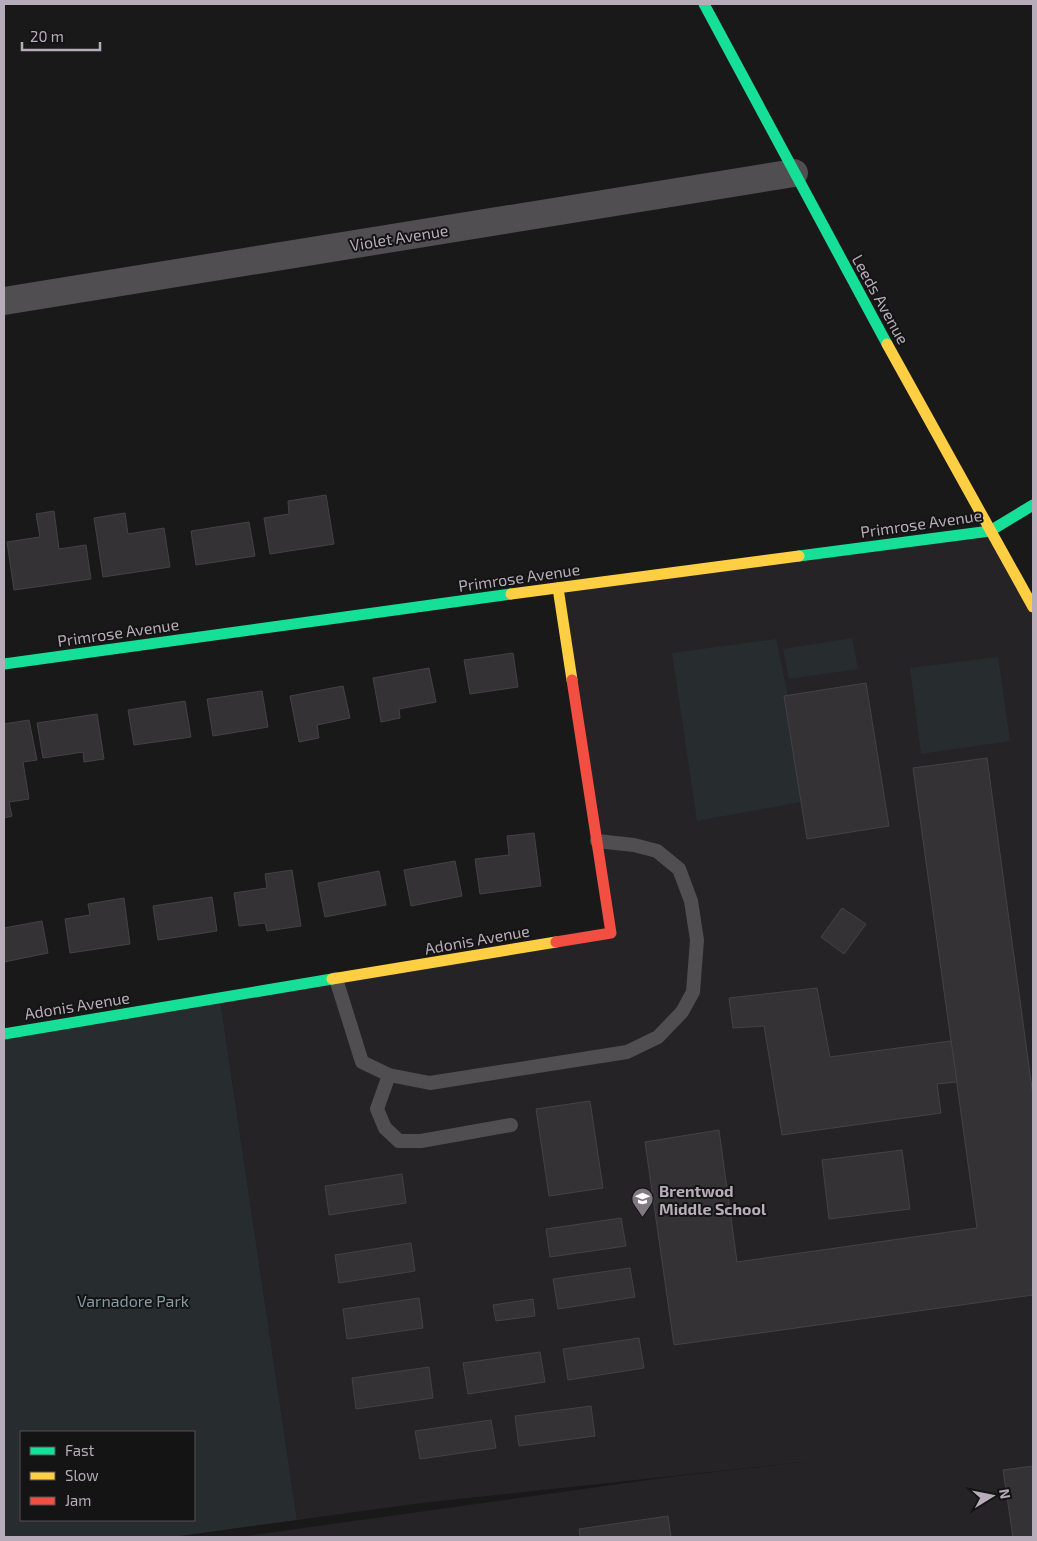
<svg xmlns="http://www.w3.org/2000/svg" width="1037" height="1541" viewBox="0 0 1037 1541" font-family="'Exo 2',sans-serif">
  <rect width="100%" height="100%" fill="#1a191a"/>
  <!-- built -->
  <polygon fill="#252325" points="990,531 1033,607 1033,1537 239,1537 669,1477 821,1460 421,1503 297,1520 220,999 611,933 558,588"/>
  <!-- green -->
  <g fill="#272c2e" fill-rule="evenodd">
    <polygon points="852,638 858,669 789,679 783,649"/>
    <polygon points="776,639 788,696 784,697 801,802 697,821 672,653"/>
    <polygon points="998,657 1010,741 921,754 910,668"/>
    <path d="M220,999L297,1520L172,1537H4V1034ZM21,1432H194V1520H21Z"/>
  </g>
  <!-- building -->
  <g fill="#343235" stroke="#454246">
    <polygon points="326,495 334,544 270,554 264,518 289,514 288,501"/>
    <polygon points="54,511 59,549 86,545 91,579 14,590 7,542 40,537 36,514"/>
    <polygon points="125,513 128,534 164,528 170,567 103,577 94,518"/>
    <polygon points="249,522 255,556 196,565 191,531"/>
    <polygon points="513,653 518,687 470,694 464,660"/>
    <polygon points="429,668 436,702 399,709 400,718 381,722 373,678"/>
    <polygon points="866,683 889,826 807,839 784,696"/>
    <polygon points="343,686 350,718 317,725 319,738 299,742 290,696"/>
    <polygon points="262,691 268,727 213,736 207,699"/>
    <polygon points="185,701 191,737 134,745 128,710"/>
    <polygon points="97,714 104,759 84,762 83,752 43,758 37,723"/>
    <polygon points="29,720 37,760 23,762 29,799 9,802 12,816 4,818 4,724"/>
    <polygon points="987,758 1033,1096 1033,1295 674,1345 645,1142 719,1130 737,1262 977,1228 913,768"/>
    <polygon points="534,833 541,886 480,894 475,859 509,855 507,836"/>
    <polygon points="455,861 462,896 411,906 404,870"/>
    <polygon points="292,870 301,926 267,931 265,923 239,926 234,893 267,888 265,874"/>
    <polygon points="379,871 386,905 325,917 318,883"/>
    <polygon points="212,897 217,931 158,940 153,906"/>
    <polygon points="124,898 130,944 70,953 65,919 90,915 88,904"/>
    <polygon points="842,908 866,924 844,954 821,937"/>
    <polygon points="42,921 48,953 4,962 4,928"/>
    <polygon points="817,988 830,1057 951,1041 957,1082 937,1084 941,1113 782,1135 764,1026 733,1028 729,998"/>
    <polygon points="590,1101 603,1188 549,1196 536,1109"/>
    <polygon points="902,1150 910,1209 829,1219 822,1160"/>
    <polygon points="402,1174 406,1203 329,1215 325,1186"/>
    <polygon points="621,1218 626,1246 550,1257 546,1229"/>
    <polygon points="411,1243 415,1271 339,1283 335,1255"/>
    <polygon points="630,1268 635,1297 558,1309 553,1279"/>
    <polygon points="419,1298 423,1328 347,1339 343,1309"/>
    <polygon points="533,1299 535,1316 496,1321 493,1305"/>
    <polygon points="639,1338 644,1368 568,1380 563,1349"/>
    <polygon points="540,1352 545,1382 468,1394 463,1363"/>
    <polygon points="429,1367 433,1398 356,1409 352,1378"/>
    <polygon points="591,1406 595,1436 519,1446 515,1416"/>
    <polygon points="491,1420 496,1448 420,1459 415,1431"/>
    <polygon points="1033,1466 1033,1537 1013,1537 1003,1470"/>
    <polygon points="668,1516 671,1537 580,1537 579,1529"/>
  </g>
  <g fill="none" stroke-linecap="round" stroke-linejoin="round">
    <!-- lane -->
    <g stroke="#504e50" stroke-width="14">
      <polyline points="336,979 362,1062 389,1075 430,1083 627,1052 658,1037 682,1012 693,992 697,940 691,901 679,869 657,851 634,845 597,841"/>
      <polyline points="389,1075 377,1109 385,1128 399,1141 421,1141 511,1125"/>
    </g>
    <!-- street -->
    <polyline stroke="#504e50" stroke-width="28" points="4,301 794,173"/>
    <!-- fast -->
    <g stroke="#16e098" stroke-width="11">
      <polyline points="704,4 887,344"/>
      <polyline points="799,556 990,531 1033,505"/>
      <polyline points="4,664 511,594"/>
      <polyline points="4,1034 332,979"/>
    </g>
    <!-- slow -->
    <g stroke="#ffcf43" stroke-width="11">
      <polyline points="887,344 1033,607"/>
      <polyline points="558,588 572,680"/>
      <polyline points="511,594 799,556"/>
      <polyline points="332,979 556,942"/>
    </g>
    <!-- jam -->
    <polyline stroke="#f24e42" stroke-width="11" points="556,942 611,933 572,680"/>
  </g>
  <!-- icons -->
  <defs>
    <symbol id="school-pin" viewBox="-11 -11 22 30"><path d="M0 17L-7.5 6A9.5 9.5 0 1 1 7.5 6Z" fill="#807981" stroke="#151415"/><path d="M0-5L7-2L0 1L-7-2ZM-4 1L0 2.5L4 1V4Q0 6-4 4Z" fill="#fff"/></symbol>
  </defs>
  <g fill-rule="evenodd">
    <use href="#school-pin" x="630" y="1186" width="25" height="34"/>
  </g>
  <g text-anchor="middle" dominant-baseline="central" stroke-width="4" stroke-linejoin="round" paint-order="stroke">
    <!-- street labels -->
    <g font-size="16" fill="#b7acb9" stroke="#151415">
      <text transform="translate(399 237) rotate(-9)">Violet Avenue</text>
      <text transform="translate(881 299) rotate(61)">Leeds Avenue</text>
      <text transform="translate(921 523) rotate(-8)">Primrose Avenue</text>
      <text transform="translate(519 577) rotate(-8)">Primrose Avenue</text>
      <text transform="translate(118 632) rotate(-8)">Primrose Avenue</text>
      <text transform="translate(477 939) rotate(-10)">Adonis Avenue</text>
      <text transform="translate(77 1005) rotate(-9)">Adonis Avenue</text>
    </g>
    <!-- poi labels -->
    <g font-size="16" font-weight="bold" fill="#b7acb9" stroke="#151415" text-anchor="start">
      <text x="659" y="1190">Brentwod<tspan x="659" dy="18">Middle School</tspan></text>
    </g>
    <!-- park labels -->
    <g font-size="16" fill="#859aa1" stroke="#151415">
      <text x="133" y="1300">Varnadore Park</text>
    </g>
  </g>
  <!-- border -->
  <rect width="1037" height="1541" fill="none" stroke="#b7acb9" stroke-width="10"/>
  <!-- legend -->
  <rect x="20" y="1431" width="175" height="90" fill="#151415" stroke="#565157"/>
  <rect x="30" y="1447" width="25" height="8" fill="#16e098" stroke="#565157"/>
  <text x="65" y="1456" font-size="15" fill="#b7acb9">Fast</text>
  <rect x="30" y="1472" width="25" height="8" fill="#ffcf43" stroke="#565157"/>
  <text x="65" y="1481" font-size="15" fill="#b7acb9">Slow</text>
  <rect x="30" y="1497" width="25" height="8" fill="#f24e42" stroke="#565157"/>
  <text x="65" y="1506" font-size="15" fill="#b7acb9">Jam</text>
  <!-- north arrow -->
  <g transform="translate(992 1496) rotate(80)" stroke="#151415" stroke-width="4" paint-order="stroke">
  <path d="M0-4L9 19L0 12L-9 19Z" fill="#b7acb9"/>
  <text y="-8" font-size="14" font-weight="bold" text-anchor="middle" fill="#b7acb9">N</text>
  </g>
  <!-- scale -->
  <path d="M22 42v8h78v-8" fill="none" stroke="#b7acb9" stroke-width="2.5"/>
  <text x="30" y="42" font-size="15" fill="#b7acb9" stroke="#151415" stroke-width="4" paint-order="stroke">20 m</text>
</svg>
